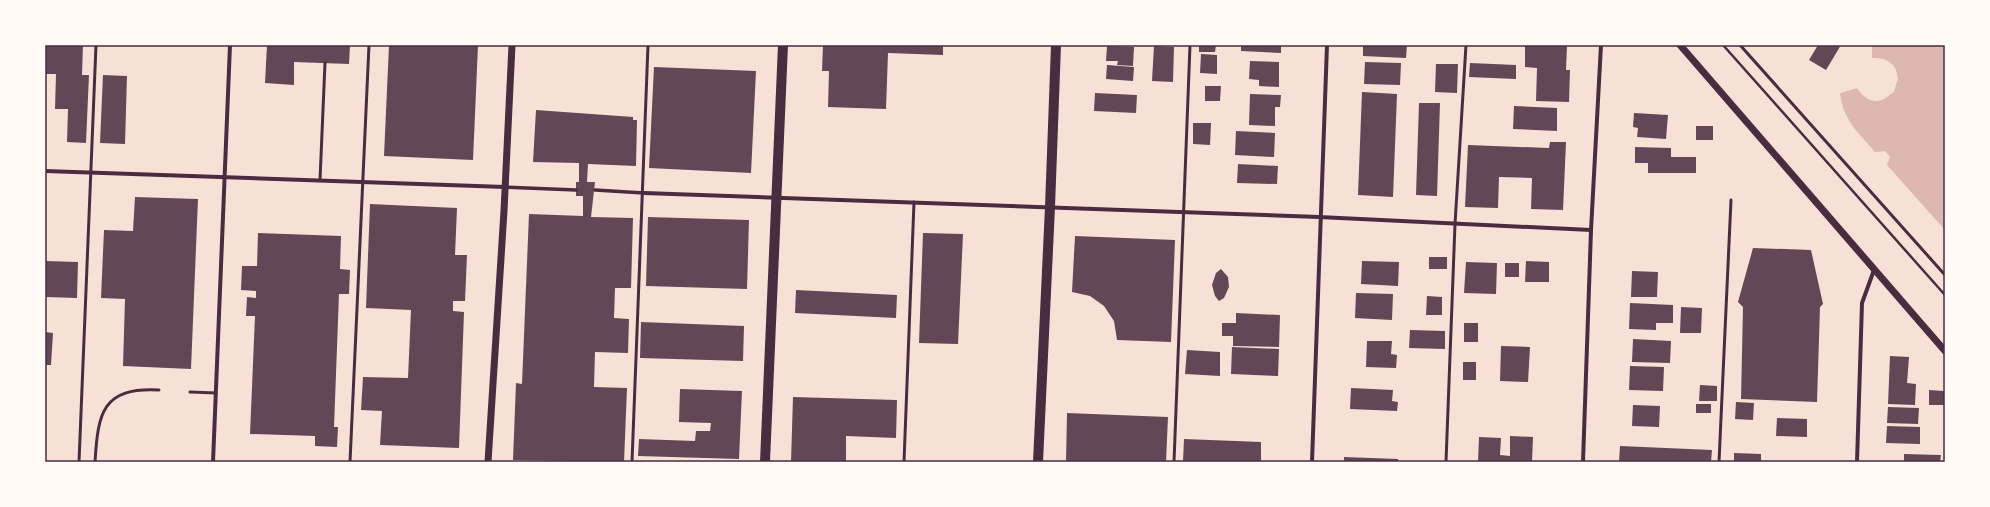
<svg xmlns="http://www.w3.org/2000/svg" width="1990" height="507" viewBox="0 0 1990 507" font-family="'Titillium Web',sans-serif">
  <rect width="100%" height="100%" fill="#f7e1d7"/>
  <!-- water -->
  <path fill="#dcb8b0" d="M1872,45H1945V230L1887,165L1890,157L1885,151L1875,152C1858,132 1843,120 1840,93L1857,88C1885,130 1923,57 1872,58Z"/>
  <!-- pier -->
  <polygon fill="#f7e1d7" points="1869,48 1871,49 1872,58 1886,60 1896,71 1898,78 1894,92 1881,100 1874,100 1867,98 1857,88 1840,93 1839,91 1858,86 1868,96 1874,98 1881,98 1892,91 1896,78 1894,72 1885,62 1871,60"/>
  <!-- building -->
  <g fill="#644757">
    <polygon points="45,45 83,45 82,75 89,75 86,143 67,142 68,109 55,109 56,74 45,74"/>
    <polygon points="267,45 350,45 349,64 294,62 294,85 265,83"/>
    <polygon points="389,45 478,45 473,160 384,156"/>
    <polygon points="823,45 943,45 943,55 888,53 886,109 828,107 829,71 822,71"/>
    <polygon points="1199,45 1216,45 1215,52 1199,52"/>
    <polygon points="1241,45 1281,45 1281,53 1241,51"/>
    <polygon points="1363,45 1407,45 1406,58 1363,56"/>
    <polygon points="1525,45 1567,45 1566,70 1570,70 1569,102 1536,101 1537,68 1525,67"/>
    <polygon points="1818,45 1841,45 1826,70 1809,60"/>
    <polygon points="1107,46 1134,47 1133,66 1117,65 1118,61 1106,61"/>
    <polygon points="1154,46 1174,47 1173,82 1152,81"/>
    <polygon points="1201,54 1217,55 1217,74 1200,73"/>
    <polygon points="1250,61 1279,62 1279,87 1259,86 1259,80 1249,79"/>
    <polygon points="1365,62 1401,63 1400,85 1364,84"/>
    <polygon points="1470,63 1516,65 1516,79 1469,77"/>
    <polygon points="1436,64 1458,64 1457,93 1435,92"/>
    <polygon points="1107,65 1134,67 1133,81 1106,79"/>
    <polygon points="654,67 756,71 751,173 649,168"/>
    <polygon points="103,75 127,76 125,144 100,143"/>
    <polygon points="1205,86 1221,86 1220,101 1205,101"/>
    <polygon points="1362,92 1397,94 1393,197 1358,195"/>
    <polygon points="1095,93 1137,95 1136,113 1094,111"/>
    <polygon points="1250,94 1281,95 1280,107 1275,107 1275,126 1249,125"/>
    <polygon points="1419,103 1440,103 1437,196 1416,195"/>
    <polygon points="1514,106 1557,108 1557,131 1513,129"/>
    <polygon points="536,110 633,117 633,120 637,120 636,166 588,164 587,182 595,182 591,217 633,218 631,288 615,288 614,318 629,319 628,353 595,352 594,387 627,388 624,462 513,460 516,383 522,384 529,214 583,216 583,196 576,196 576,182 579,182 579,163 533,162"/>
    <polygon points="1634,113 1668,115 1666,139 1637,137 1638,128 1633,127"/>
    <polygon points="1193,123 1211,123 1210,145 1193,144"/>
    <rect x="1696" y="126" width="17" height="14"/>
    <polygon points="1236,131 1275,133 1274,157 1235,155"/>
    <polygon points="1550,142 1566,142 1563,210 1531,209 1532,178 1499,177 1498,208 1465,207 1468,145 1549,148"/>
    <polygon points="1635,147 1671,148 1671,157 1696,157 1696,173 1648,173 1648,163 1635,163"/>
    <polygon points="1238,164 1278,166 1277,184 1237,183"/>
    <polygon points="135,197 198,199 191,369 123,366 125,299 101,298 104,230 133,231"/>
    <polygon points="370,204 457,208 455,255 467,255 465,301 453,301 453,311 464,312 459,448 380,445 382,411 361,410 363,377 408,378 411,310 366,308"/>
    <polygon points="648,217 749,220 747,289 646,286"/>
    <polygon points="258,233 341,236 340,269 350,270 349,294 339,294 334,427 338,427 337,447 315,446 315,436 250,434 255,316 246,316 247,297 256,298 256,291 241,290 242,266 257,266"/>
    <polygon points="923,233 963,234 958,344 919,343"/>
    <polygon points="1075,236 1175,240 1171,342 1117,340 1114,321 1104,306 1090,296 1072,292"/>
    <polygon points="1753,248 1811,250 1823,304 1820,307 1817,402 1741,399 1743,307 1738,302"/>
    <rect x="1429" y="257" width="18" height="12"/>
    <polygon points="45,261 78,262 77,298 45,297"/>
    <polygon points="1362,261 1399,262 1398,286 1361,284"/>
    <polygon points="1526,261 1549,262 1549,282 1525,282"/>
    <polygon points="1466,262 1497,263 1496,294 1464,293"/>
    <rect x="1505" y="263" width="14" height="14"/>
    <polygon points="1221,269 1228,277 1229,287 1224,298 1219,301 1215,296 1212,285 1216,273"/>
    <polygon points="1632,271 1658,272 1657,297 1631,297"/>
    <polygon points="796,290 897,295 896,318 795,313"/>
    <polygon points="1356,293 1393,294 1392,320 1355,318"/>
    <polygon points="1427,296 1442,297 1442,315 1426,315"/>
    <polygon points="1630,303 1673,305 1673,323 1656,323 1656,330 1629,329"/>
    <polygon points="1681,307 1702,308 1701,333 1680,333"/>
    <polygon points="1236,313 1280,315 1279,347 1233,346 1233,336 1222,336 1222,323 1236,323"/>
    <polygon points="641,322 744,326 743,361 640,358"/>
    <rect x="1464" y="323" width="14" height="19"/>
    <polygon points="1410,330 1445,331 1445,349 1409,348"/>
    <polygon points="45,332 53,333 51,365 45,365"/>
    <polygon points="1633,339 1671,341 1670,363 1632,362"/>
    <polygon points="1367,341 1392,341 1391,354 1397,355 1396,368 1366,367"/>
    <polygon points="1501,346 1530,347 1528,382 1500,381"/>
    <polygon points="1232,347 1279,349 1278,376 1231,374"/>
    <polygon points="1187,350 1220,352 1220,376 1185,374"/>
    <polygon points="1890,356 1909,357 1907,383 1916,384 1915,405 1888,404"/>
    <rect x="1463" y="362" width="13" height="18"/>
    <polygon points="1630,366 1664,367 1663,391 1629,390"/>
    <polygon points="1700,385 1717,386 1717,401 1699,401"/>
    <polygon points="1351,388 1393,390 1392,401 1398,402 1397,411 1350,409"/>
    <polygon points="680,389 742,391 739,459 638,456 639,439 695,441 696,431 710,431 711,423 679,422"/>
    <polygon points="1929,390 1944,391 1944,405 1929,405"/>
    <polygon points="793,397 897,400 896,438 846,436 846,462 791,462"/>
    <polygon points="1736,402 1754,403 1753,420 1735,419"/>
    <rect x="1696" y="404" width="15" height="9"/>
    <polygon points="1633,405 1660,406 1659,427 1632,426"/>
    <polygon points="1888,407 1919,408 1918,424 1887,423"/>
    <polygon points="1067,413 1168,417 1166,462 1066,462"/>
    <polygon points="1777,418 1807,419 1807,437 1776,436"/>
    <polygon points="1887,426 1920,427 1920,444 1886,443"/>
    <polygon points="1510,436 1533,437 1532,462 1478,462 1479,437 1501,438 1500,455 1510,456"/>
    <polygon points="1184,439 1261,442 1261,462 1183,462"/>
    <polygon points="1620,446 1712,450 1711,462 1619,462"/>
    <polygon points="1734,453 1761,454 1761,462 1734,462"/>
    <polygon points="1904,454 1941,455 1940,462 1904,462"/>
    <polygon points="1344,457 1398,459 1398,462 1344,462"/>
  </g>
  <g fill="none" stroke-linecap="round" stroke-linejoin="round">
    <!-- path -->
    <polyline stroke="#4a2c40" stroke-width="2.5" points="1723,45 1945,295"/>
    <!-- service -->
    <g stroke="#4a2c40" stroke-width="3">
      <polyline points="1740,45 1945,275"/>
      <polyline points="320,180 325,63"/>
      <polyline points="190,392 216,393"/>
      <polyline points="79,462 96,45"/>
      <path d="M95,462C98,413 102,387 159,390"/>
      <polyline points="350,462 369,45"/>
      <polyline points="632,462 648,45"/>
      <polyline points="904,462 914,202"/>
      <polyline points="1174,462 1190,45"/>
      <polyline points="1446,462 1455,224 1466,45"/>
      <polyline points="1719,462 1731,200"/>
    </g>
    <!-- pedestrian -->
    <g stroke="#4a2c40" stroke-width="3.5">
      <polyline points="505,187 576,190"/>
      <polyline points="595,190 644,193"/>
    </g>
    <!-- minor -->
    <g stroke="#4a2c40" stroke-width="4">
      <polyline points="45,171 505,187"/>
      <polyline points="644,193 1319,217 1591,230"/>
      <polyline points="213,462 230,45"/>
      <polyline points="1312,462 1327,45"/>
      <polyline points="1583,462 1591,230 1601,45"/>
      <polyline points="1857,462 1862,303 1874,270"/>
    </g>
    <!-- tertiary -->
    <g stroke="#4a2c40" stroke-width="7">
      <polyline points="1680,45 1945,351"/>
      <polyline points="488,462 504,211 512,45"/>
    </g>
    <!-- primary -->
    <g stroke="#4a2c40" stroke-width="10">
      <polyline points="765,462 783,45"/>
      <polyline points="1038,462 1050,207 1056,45"/>
    </g>
  </g>
  <!-- border -->
  <rect width="1990" height="507" fill="none" stroke="#fffaf5" stroke-width="92"/>
  <rect x="46" y="46" width="1898" height="415" fill="none" stroke="#4a2c40" stroke-width="1.5"/>
</svg>
